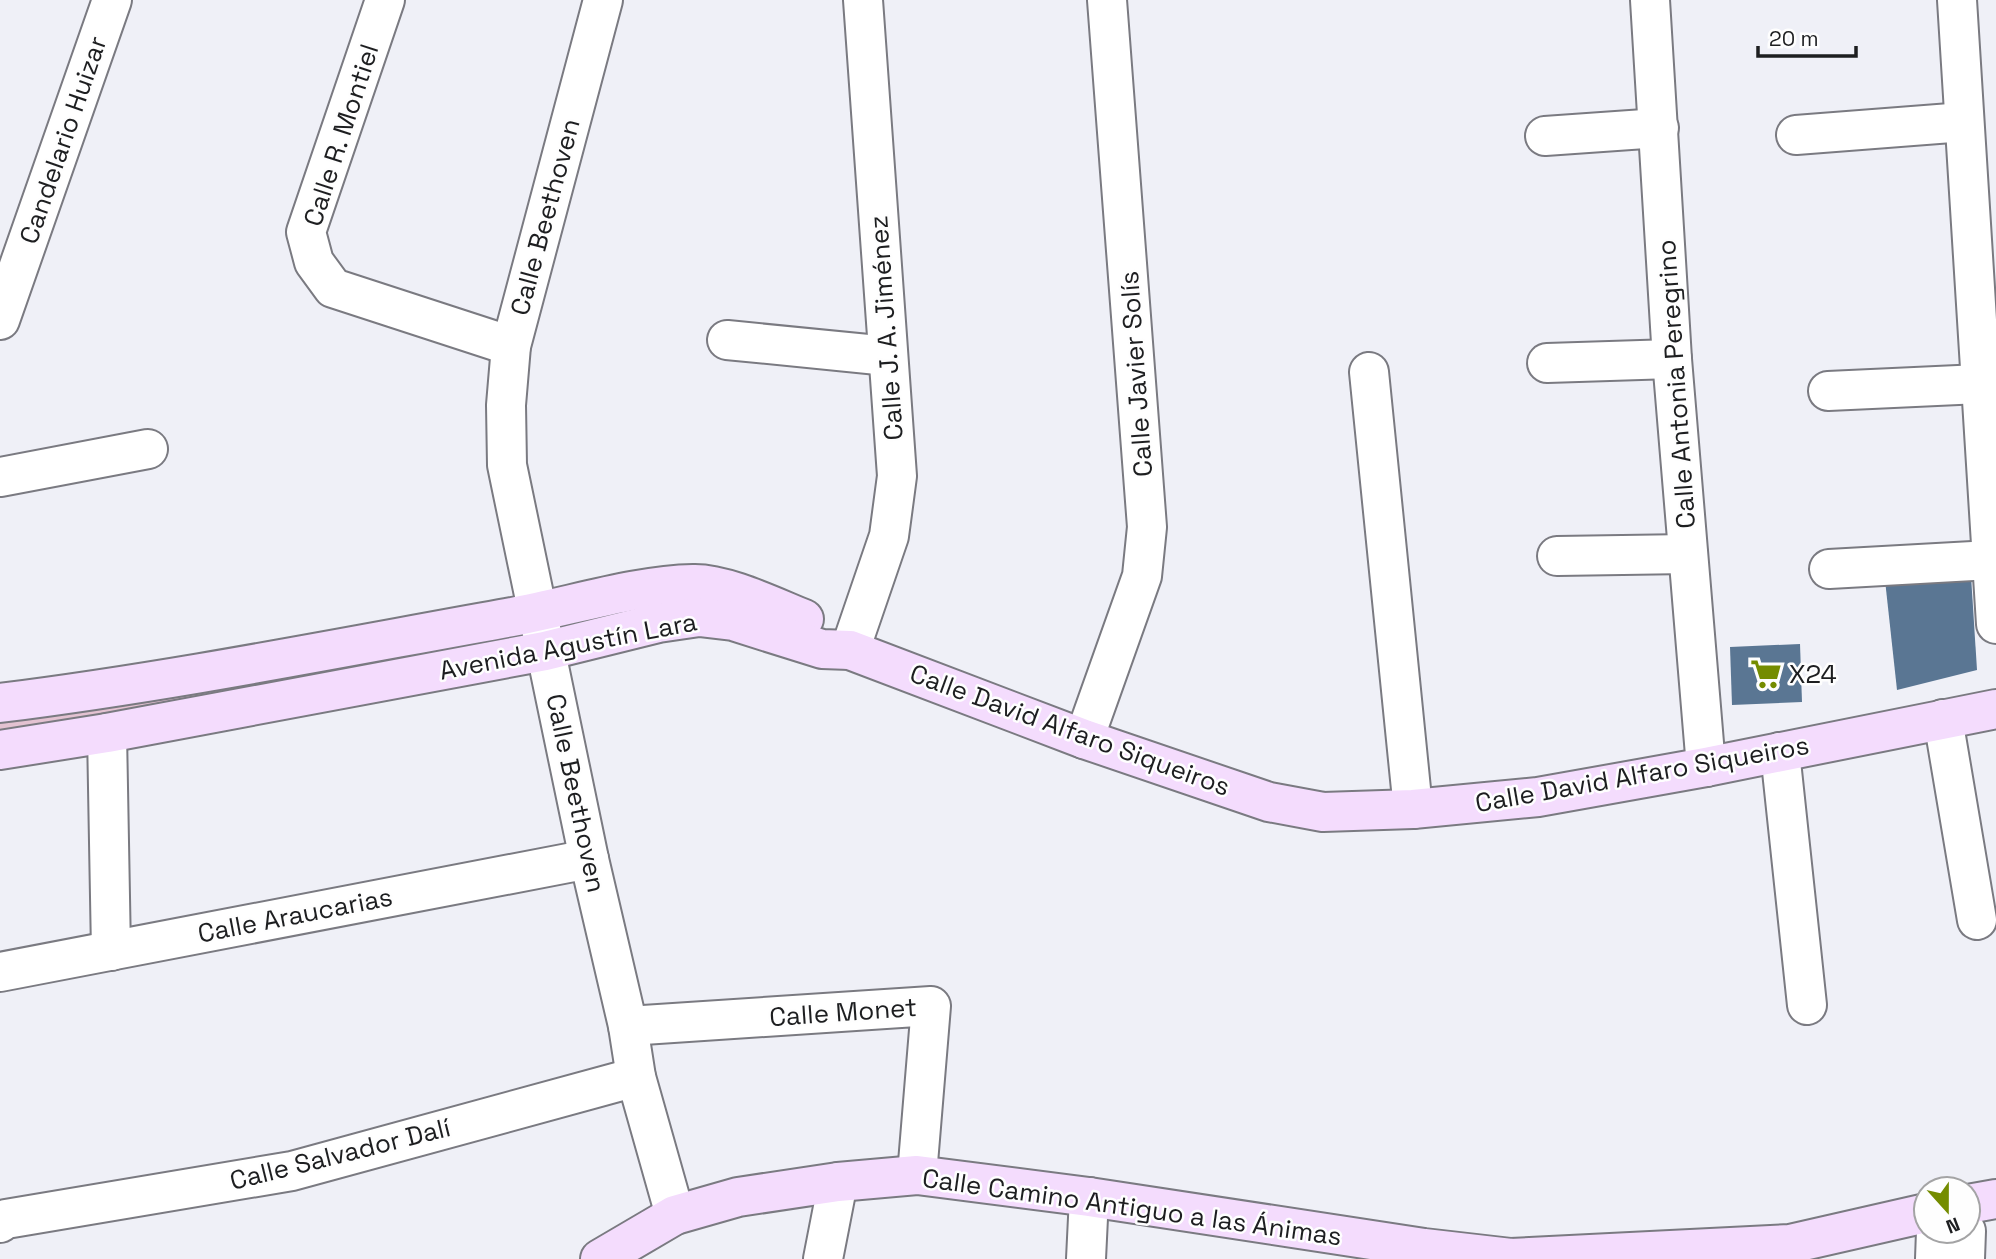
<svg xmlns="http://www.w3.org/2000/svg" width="1996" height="1259" viewBox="0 0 1996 1259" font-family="'Space Grotesk',sans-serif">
  <rect width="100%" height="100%" fill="#eff0f7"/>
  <!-- green -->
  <polygon fill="#e3c2d1" points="503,615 512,638 0,735 0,714"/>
  <!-- building -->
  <g fill="#5a7693">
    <polygon points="1971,576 1977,670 1897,690 1885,580"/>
    <polygon points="1800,644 1802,702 1732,705 1730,647"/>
  </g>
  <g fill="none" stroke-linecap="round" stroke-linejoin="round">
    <defs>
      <g id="street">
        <polyline points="385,0 306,232 314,262 333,288 511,346"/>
        <polyline points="603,0 511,346 506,405 507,465 589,859 628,1026 636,1077 675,1215"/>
        <polyline points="1650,0 1672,359 1706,767"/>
        <polyline points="1957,0 1996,624"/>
        <polyline points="1796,135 1964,122"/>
        <polyline points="1545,136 1659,128"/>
        <polyline points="0,320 112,0"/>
        <polyline points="727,340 888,356"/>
        <polyline points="1547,363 1672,359"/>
        <polyline points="1369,372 1413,809"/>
        <polyline points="1828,391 1980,384"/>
        <polyline points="0,477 148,449"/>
        <polyline points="1557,556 1688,554"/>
        <polyline points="1829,569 1991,560"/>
        <polyline points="850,650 889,536 897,476 863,0"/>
        <polyline points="1943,719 1977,920"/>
        <polyline points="107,733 111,951"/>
        <polyline points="1084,739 1142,576 1147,527 1107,0"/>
        <polyline points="1780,752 1807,1005"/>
        <polyline points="0,972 589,859"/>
        <polyline points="628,1026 931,1006 917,1175"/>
        <polyline points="0,1223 6,1219 292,1171 636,1077"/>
        <polyline points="823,1259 838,1182"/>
        <polyline points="1086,1259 1089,1197"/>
        <polyline points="1935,1259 1936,1231"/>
        <polyline points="1965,1259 1966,1231"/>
      </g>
      <g id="secondary">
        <path d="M0,703C168,682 334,649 501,619C562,609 633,585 693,584C725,583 774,607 804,619"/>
        <polyline points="0,750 107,733 545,651 658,623 699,617 733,621 822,649 850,650 1084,739 1269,802 1323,812 1413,809 1538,797 1706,767 1996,709"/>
        <polyline points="1968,1204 1996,1199"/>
        <polyline points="600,1259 675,1215 738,1197 838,1182 917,1175 1089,1197 1424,1248 1511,1258 1790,1244 1926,1213"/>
      </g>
    </defs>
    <!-- street casing -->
    <use href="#street" stroke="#7a7a81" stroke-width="42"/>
    <!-- secondary casing -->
    <use href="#secondary" stroke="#7a7a81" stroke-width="42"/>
    <!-- street -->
    <use href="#street" stroke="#fff" stroke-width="38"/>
    <!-- secondary -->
    <use href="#secondary" stroke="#f4dcfd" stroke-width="38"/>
  </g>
  <!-- icons -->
  <defs>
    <symbol id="supermarket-bare" viewBox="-9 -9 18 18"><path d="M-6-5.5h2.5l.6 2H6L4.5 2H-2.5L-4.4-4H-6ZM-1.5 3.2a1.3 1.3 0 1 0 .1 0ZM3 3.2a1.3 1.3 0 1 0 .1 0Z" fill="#748c00" stroke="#fefefe" stroke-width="2.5" paint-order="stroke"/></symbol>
  </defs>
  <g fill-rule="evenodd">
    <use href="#supermarket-bare" x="1744" y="652" width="44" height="44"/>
  </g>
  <g text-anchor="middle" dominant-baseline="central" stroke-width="5" stroke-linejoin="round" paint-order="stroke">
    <!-- street labels -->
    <g font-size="26" fill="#1d1e20" stroke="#fefefe">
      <text transform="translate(341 135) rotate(-72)">Calle R. Montiel</text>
      <text transform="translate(63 140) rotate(-71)">Candelario Huizar</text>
      <text transform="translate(545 217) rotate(-75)">Calle Beethoven</text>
      <text transform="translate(886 328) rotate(-94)">Calle J. A. Jiménez</text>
      <text transform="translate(1136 374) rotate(-94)">Calle Javier Solís</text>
      <text transform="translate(1676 384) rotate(-94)">Calle Antonia Peregrino</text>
      <text transform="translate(568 646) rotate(-11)">Avenida Agustín Lara</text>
      <text transform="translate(1070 730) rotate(20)">Calle David Alfaro Siqueiros</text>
      <text transform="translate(1642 774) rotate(-10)">Calle David Alfaro Siqueiros</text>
      <text transform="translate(576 793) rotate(78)">Calle Beethoven</text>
      <text transform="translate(295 915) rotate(-11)">Calle Araucarias</text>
      <text transform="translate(843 1012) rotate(-4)">Calle Monet</text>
      <text transform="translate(340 1154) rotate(-14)">Calle Salvador Dalí</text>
      <text transform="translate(1132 1207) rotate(8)">Calle Camino Antiguo a las Ánimas</text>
    </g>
    <!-- poi labels -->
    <g font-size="26" fill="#1d1e20" stroke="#fefefe" text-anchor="start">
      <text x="1789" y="674">X24</text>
    </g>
  </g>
  <!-- north arrow -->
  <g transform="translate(1947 1210) rotate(159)"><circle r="33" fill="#fefefe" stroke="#a4a4a5" stroke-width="2"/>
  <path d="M0-5L12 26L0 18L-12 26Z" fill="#748c00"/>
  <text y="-10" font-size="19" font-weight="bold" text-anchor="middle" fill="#1d1e20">N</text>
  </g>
  <!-- scale -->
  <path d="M1758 46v10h98v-10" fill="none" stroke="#1d1e20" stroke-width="3.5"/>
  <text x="1769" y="46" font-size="21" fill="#1d1e20" stroke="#fefefe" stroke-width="5" paint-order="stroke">20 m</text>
</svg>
